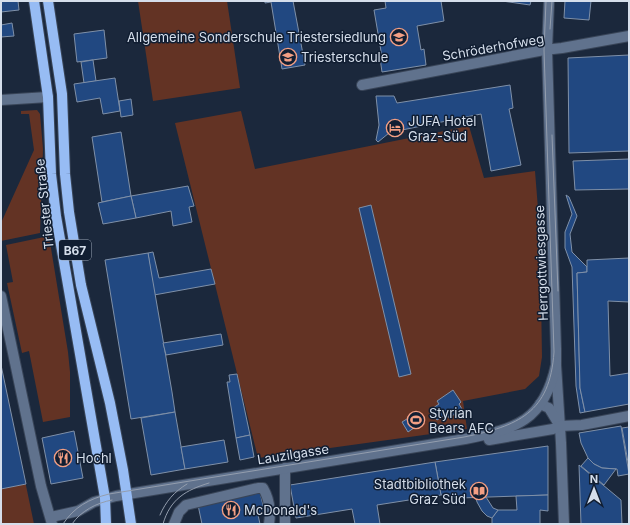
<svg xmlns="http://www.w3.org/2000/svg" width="630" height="525" viewBox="0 0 630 525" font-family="Inter,sans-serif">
  <rect width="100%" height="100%" fill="#1b283c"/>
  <!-- green -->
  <g fill="#633324">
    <polygon points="138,1 227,1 240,88 153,101"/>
    <polygon points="37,110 40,114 43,149 40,233 1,241 1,223 34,150 29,114 21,114 21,111"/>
    <polygon points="241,111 255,169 469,126 484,178 535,171 540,234 542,357 539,376 525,389 463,401 467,429 258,458 175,123"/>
    <polygon points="49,236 68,352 70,372 70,417 43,422 29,351 22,353 7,283 13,282 6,245"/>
    <polygon points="1,365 34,524 1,524"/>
  </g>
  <!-- building -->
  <g fill="#214881" stroke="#7f90a8">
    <polygon points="1,1 18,1 19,10 1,12"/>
    <polygon points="265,1 293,1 305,65 282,69 271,2 265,3"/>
    <polygon points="385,1 441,1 444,21 417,26 421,50 424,49 426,65 382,72 380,58 382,57 374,10 386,8"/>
    <polygon points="502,1 531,1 530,5"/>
    <polygon points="565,1 591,1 589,20 564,18"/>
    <polygon points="12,23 14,36 1,37 1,25"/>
    <polygon points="104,30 107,58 77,62 74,34"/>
    <polygon points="629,55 629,151 569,153 568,58"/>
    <polygon points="93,60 96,81 84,83 81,62"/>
    <polygon points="115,78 120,111 103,114 100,98 77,102 74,84"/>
    <polygon points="510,85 513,108 509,109 521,165 491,171 481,114 397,131 389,133 378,142 376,140 379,125 376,96 394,96 397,103"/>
    <polygon points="131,99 133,115 121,117 119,101"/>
    <polygon points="121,132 131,196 102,202 92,137"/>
    <polygon points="629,159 629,189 575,190 573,161"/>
    <polygon points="188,186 194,206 189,207 192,222 173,226 171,211 136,218 131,196"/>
    <polygon points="566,195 569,197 577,216 570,234 572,252 587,267 587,272 577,273 580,388 585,412 580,413 576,386 572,267 565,248 565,232 572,214"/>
    <polygon points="131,196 136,218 103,224 98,203"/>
    <polygon points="371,205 411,374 399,377 359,208"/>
    <polygon points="153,252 159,278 211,269 215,284 154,295 148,253"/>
    <polygon points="148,253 172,392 175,412 131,419 105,260"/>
    <polygon points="629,258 629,302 608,301 610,376 629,373 629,404 585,412 580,388 577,273 587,272 587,260"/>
    <polygon points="221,334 223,345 166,355 163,343"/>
    <polygon points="1,365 26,484 1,489"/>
    <polygon points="237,374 250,435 236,438 227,382 230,382 229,375"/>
    <polygon points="453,390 461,402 459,404 462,409 449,418 447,414 437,420 430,410 439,404 437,401"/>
    <polygon points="175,412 185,469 151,475 141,418"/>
    <polygon points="418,412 424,421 408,432 402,422"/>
    <polygon points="621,426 629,474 618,476 617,469 602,468 594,464 588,458 581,443 579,433"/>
    <polygon points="629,427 629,468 622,428"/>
    <polygon points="74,431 83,478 51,484 42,438"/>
    <polygon points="250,435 254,457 240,460 236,438"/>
    <polygon points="224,440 228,462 185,469 181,447"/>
    <polygon points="548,446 548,495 460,498 441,495 435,462"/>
    <polygon points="588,458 594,464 602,468 616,469 604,485 581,466"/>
    <polygon points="435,462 441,495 377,505 380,524 355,524 352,509 296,518 290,485"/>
    <polygon points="579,465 621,500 622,524 581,524"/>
    <polygon points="260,492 265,514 258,515 260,524 202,524 198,505"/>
    <polygon points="548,495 548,511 540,510 540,524 492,524 492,518 498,510 517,510 516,496"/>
    <polygon points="486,497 493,508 498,510 492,518 487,516 482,511 477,502 476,498"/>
  </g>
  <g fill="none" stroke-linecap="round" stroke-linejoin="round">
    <defs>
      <g id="minor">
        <polyline points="549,1 547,50 556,349 556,365 561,443 564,524"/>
        <polyline points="362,85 544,50 562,48 629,36"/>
        <polyline points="1,100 48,97"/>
        <polyline points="1,296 41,486 52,524"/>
        <polyline points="540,404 549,408 558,423"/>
        <polyline points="489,440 553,429 560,426 582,425 629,416"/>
        <polyline points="285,468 285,524"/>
        <path d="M51,517L78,511L94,502L116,496L465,439C516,429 544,421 556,365"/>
        <path d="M174,524L179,512L186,505L258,488H263C270,500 271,511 269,524"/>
      </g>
      <g id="major">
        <polyline points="34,1 48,97 51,174 56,216 105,498 106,524"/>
        <polyline points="48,1 62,94 65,174 69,212 81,285 110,403 123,470 131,524"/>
      </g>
    </defs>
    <!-- minor casing -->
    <use href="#minor" stroke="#394558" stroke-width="12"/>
    <!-- major casing -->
    <use href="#major" stroke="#394558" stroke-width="12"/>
    <!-- minor -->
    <use href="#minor" stroke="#60728d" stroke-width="10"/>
    <!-- major -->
    <use href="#major" stroke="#97bcf4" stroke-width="10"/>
    <!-- tram -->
    <g stroke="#949eae" stroke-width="1">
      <polyline points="550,29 552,1"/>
      <polyline points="552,135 558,291"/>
      <path d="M160,515C166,501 174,492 187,484"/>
      <path d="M63,524C74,507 89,499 109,494L464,437C518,426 550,413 554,352L544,50L546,1"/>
      <path d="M72,524C81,511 96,503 112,500"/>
      <path d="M163,524C170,499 186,490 209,483"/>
    </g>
  </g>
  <!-- icons -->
  <defs>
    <symbol id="school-ring" viewBox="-11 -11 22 22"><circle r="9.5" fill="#111e32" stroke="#f39f84" stroke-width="1.5"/><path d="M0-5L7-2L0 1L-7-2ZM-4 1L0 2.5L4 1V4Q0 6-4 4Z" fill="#f39f84"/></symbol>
    <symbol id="hotel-ring" viewBox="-11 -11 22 22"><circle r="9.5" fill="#111e32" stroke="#f39f84" stroke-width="1.5"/><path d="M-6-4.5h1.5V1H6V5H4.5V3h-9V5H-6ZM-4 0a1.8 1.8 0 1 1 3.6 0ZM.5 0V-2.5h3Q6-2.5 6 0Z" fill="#f39f84"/></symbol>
    <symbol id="stadium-ring" viewBox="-11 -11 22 22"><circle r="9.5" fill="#111e32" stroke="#f39f84" stroke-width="1.5"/><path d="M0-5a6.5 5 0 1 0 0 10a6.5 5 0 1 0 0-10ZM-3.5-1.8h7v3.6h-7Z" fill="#f39f84"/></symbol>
    <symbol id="restaurant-ring" viewBox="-11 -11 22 22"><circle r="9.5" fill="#111e32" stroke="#f39f84" stroke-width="1.5"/><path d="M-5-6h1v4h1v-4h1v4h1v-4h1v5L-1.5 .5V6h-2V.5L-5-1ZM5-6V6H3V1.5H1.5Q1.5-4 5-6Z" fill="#f39f84"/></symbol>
    <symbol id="library-ring" viewBox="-11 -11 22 22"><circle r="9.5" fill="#111e32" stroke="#f39f84" stroke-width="1.5"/><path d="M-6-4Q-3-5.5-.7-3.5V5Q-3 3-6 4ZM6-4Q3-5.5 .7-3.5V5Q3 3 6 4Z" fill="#f39f84"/></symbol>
  </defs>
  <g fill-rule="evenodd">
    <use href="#school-ring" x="389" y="27" width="20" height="20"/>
    <use href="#school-ring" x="278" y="47" width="20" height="20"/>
    <use href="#hotel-ring" x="385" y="118" width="20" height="20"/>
    <use href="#stadium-ring" x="406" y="410" width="20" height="20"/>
    <use href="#restaurant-ring" x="53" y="448" width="20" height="20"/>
    <use href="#library-ring" x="469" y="481" width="20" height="20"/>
    <use href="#restaurant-ring" x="221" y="500" width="20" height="20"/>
  </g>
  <g text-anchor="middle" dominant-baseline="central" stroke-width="3" stroke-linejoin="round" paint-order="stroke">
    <!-- shield labels -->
    <rect fill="#111e32" stroke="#9aa4b4" stroke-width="1" x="59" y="240" width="32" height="20" rx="3"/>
    <g font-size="12" font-weight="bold" fill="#d5deeb">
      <text x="75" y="250">B67</text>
    </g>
    <!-- poi labels -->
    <g font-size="13" fill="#d5deeb" stroke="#111e32" text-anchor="start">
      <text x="386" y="37" text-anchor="end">Allgemeine Sonderschule Triestersiedlung</text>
      <text x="301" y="57">Triesterschule</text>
      <text x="408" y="121">JUFA Hotel<tspan x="408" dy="15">Graz-Süd</tspan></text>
      <text x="429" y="413">Styrian<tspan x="429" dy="15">Bears AFC</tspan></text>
      <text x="76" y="458">Hochl</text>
      <text x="466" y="484" text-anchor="end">Stadtbibliothek<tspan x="466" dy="15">Graz Süd</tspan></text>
      <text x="244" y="510">McDonald's</text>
    </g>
    <!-- street labels -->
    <g font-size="13" fill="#d5deeb" stroke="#111e32">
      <text transform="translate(493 47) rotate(-10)">Schröderhofweg</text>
      <text transform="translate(44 204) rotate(-96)">Triester Straße</text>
      <text transform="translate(541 263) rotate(-92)">Herrgottwiesgasse</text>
      <text transform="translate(293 454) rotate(-9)">Lauzilgasse</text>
    </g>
  </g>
  <!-- border -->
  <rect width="630" height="525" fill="none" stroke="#d5deeb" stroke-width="4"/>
  <!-- north arrow -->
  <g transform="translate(594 489)" stroke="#111e32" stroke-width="3" paint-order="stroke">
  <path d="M0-3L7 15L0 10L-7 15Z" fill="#d5deeb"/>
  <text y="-6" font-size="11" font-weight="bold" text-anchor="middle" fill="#d5deeb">N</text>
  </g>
</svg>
